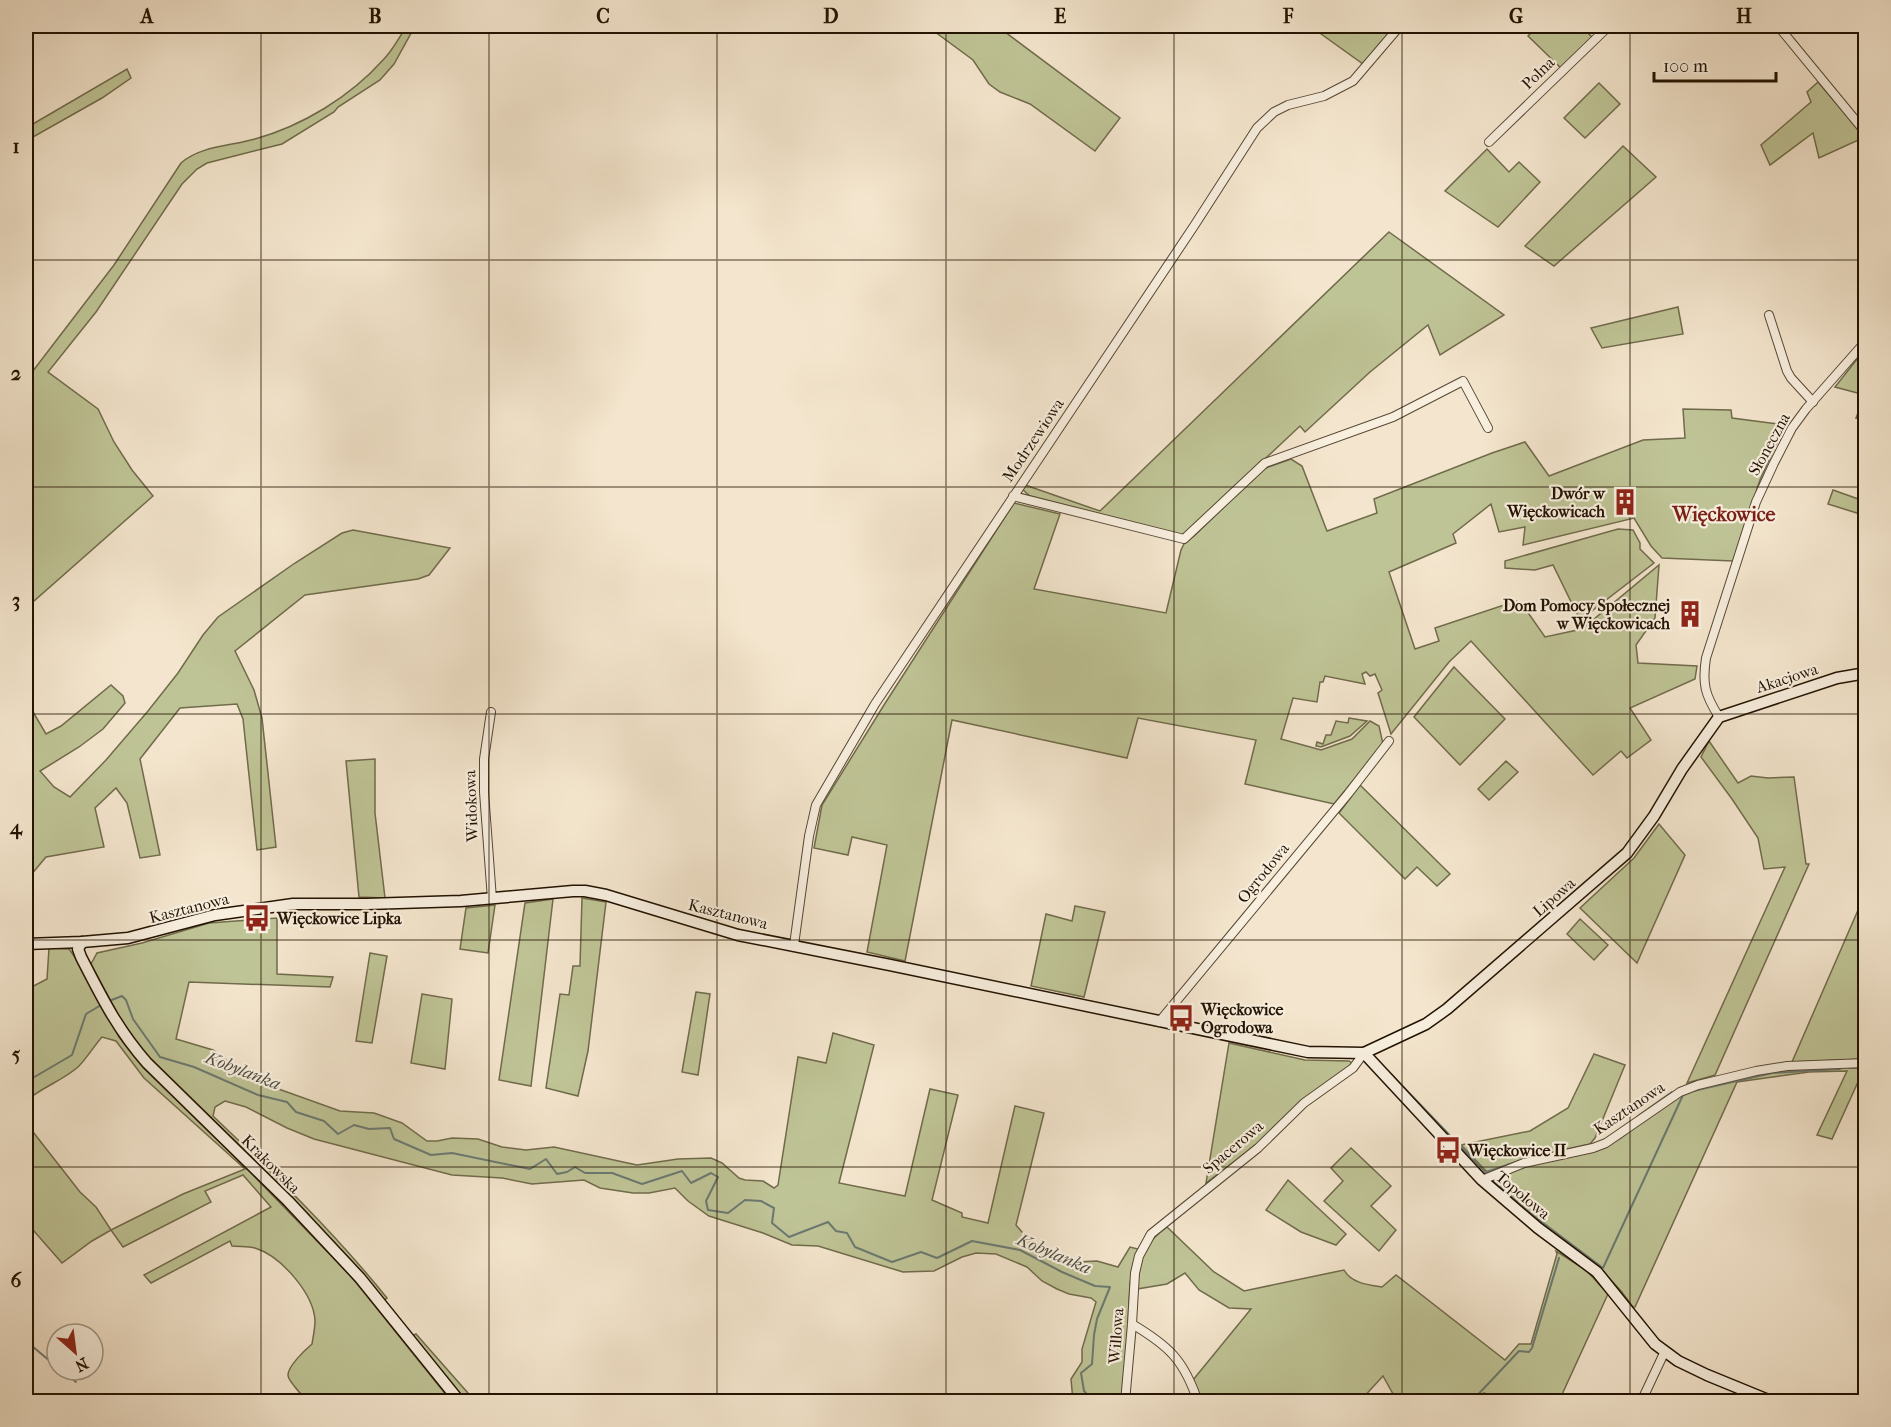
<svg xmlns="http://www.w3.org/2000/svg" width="1891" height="1427" viewBox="0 0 1891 1427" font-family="'IM FELL French Canon',serif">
  <rect width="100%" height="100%" fill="#f4e6ce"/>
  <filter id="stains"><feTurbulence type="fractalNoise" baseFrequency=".00333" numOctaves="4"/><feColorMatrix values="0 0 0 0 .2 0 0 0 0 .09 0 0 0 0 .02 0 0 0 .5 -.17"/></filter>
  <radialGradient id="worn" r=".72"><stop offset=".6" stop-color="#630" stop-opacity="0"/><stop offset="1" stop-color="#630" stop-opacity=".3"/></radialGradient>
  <!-- green -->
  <g fill="#bfc496" stroke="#706b4b" stroke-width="1.5">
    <path d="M407,26H415L394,64L380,80L338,107L334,112L282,144L207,163L197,169L182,184L96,312L48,372L98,409L114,442L132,470L153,496L26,608V380L114,265L181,163C200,146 231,146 255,139C302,126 350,97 383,60C393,50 399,37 407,26Z"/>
    <polygon points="927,26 997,26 1120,118 1095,151 1030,104 1000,92 989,84 973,60"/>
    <polygon points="1310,26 1393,26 1395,27 1363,64"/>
    <polygon points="1538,26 1581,26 1596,41 1565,72 1528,36"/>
    <polygon points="127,69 131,78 102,98 26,141 26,128"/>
    <polygon points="1818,82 1865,137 1819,158 1813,133 1770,165 1761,145 1811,102 1807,92"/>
    <polygon points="1599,83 1620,104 1585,138 1564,118"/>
    <polygon points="1623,146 1656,177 1554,266 1525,246"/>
    <polygon points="1487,149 1509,172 1519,162 1540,182 1498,227 1445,191"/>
    <polygon points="1389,232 1504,315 1440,355 1428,325 1370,372 1305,432 1300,426 1183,536 1031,497 1022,489 1025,485 1100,511"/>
    <polygon points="1678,307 1683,334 1602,348 1591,328"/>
    <polygon points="1865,349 1865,390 1866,390 1865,419 1856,418 1865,395 1835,387"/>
    <polygon points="1683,409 1731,410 1732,418 1785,425 1760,480 1733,561 1662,558 1651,546 1634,518 1523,545 1525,527 1499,532 1491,504 1453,534 1456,543 1389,572 1415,649 1439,641 1435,628 1516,601 1522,604 1545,637 1582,629 1659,565 1655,618 1636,645 1638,663 1697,666 1695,679 1630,708 1651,740 1627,758 1621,751 1593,775 1471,641 1449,662 1391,734 1378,693 1382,690 1375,674 1370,676 1366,672 1362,674 1365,684 1325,676 1323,682 1320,682 1317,702 1293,698 1281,739 1321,750 1352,739 1370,721 1379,726 1383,744 1334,804 1245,784 1256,740 1138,718 1127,758 952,720 905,961 867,952 887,845 852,837 848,855 814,848 822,805 884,705 1014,503 1060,514 1034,589 1166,613 1181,550 1184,544 1194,536 1263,469 1291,459 1302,466 1327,531 1377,513 1374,499 1492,453 1525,442 1549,476 1643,440 1685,438"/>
    <polygon points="1833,490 1864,501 1860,514 1828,504"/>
    <polygon points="1618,529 1633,530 1640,543 1640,549 1654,563 1580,620 1553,565 1535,570 1505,568 1505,561"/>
    <polygon points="353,530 450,548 429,575 418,579 305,595 235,651 254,690 262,718 276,847 257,850 243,719 237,704 180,708 140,759 160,855 140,858 127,803 116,788 95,808 104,847 46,857 26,881 26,700 46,734 61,726 111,685 123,696 125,703 103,729 79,747 40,771 54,787 70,797 106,760 148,711 178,673 203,635 218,617 295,563 342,533"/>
    <polygon points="1454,667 1505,719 1460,765 1414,717"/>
    <polygon points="1349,718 1367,721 1350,736 1321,747 1316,746 1317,742 1323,744 1326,735 1331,735 1336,721 1348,723"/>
    <polygon points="1709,741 1738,783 1751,776 1768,778 1794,777 1806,864 1809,864 1715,1075 1687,1083 1785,867 1764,869 1758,838 1732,799 1701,757"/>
    <polygon points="375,759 375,813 385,898 359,897 346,761"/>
    <polygon points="1506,761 1518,772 1489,800 1478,789"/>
    <polygon points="1360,785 1450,874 1437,886 1417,867 1405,879 1339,813"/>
    <polygon points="1659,824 1685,855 1637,963 1580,908 1634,858"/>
    <polygon points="1865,894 1865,1059 1792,1062"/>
    <polygon points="582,898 606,902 588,1051 578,1096 546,1088 560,994 569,995 573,966 580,966"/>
    <polygon points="553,899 531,1086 499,1080 525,903"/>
    <polygon points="495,905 488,953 460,949 466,908"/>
    <polygon points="1075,906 1105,912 1084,997 1031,986 1046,914 1072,921"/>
    <path d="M277,918V974L333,977L330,987L189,982L176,1039L213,1050L244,1074L259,1082L340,1111L374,1113L402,1123L427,1141H437L452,1138L478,1139L502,1147L526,1150L554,1147L637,1165L678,1159L711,1158L722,1163L739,1178L745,1180L763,1181L774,1188L778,1185L798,1057L826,1063L833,1033L874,1045L839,1183L905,1196L930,1089L958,1095L932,1200L962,1213V1217L988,1223L1015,1106L1044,1113L1016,1225L1034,1246L1056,1257L1076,1262L1097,1261L1118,1267L1130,1247L1138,1249L1130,1283L1124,1401H1073L1071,1379L1082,1362V1349L1096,1302L1091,1298L1069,1294L1057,1289L1042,1281L1027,1267L996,1254L976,1253L962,1257L934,1271L903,1272L818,1246L792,1245L763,1233L709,1216L688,1201L675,1188L649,1193H633L600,1188L584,1180L532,1184L502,1178L452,1175L314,1139L287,1128L246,1107L225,1101L215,1107L213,1116C274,1174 334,1232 387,1298L383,1301L135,1046L91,964L97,953L142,943L209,923Z"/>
    <polygon points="1580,919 1608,945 1594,960 1567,934"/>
    <path d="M49,948L69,949L90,978L119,1037L141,1065L249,1171L350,1275L451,1401L314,1402C305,1399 300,1394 295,1387C292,1383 288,1379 288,1375C288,1366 305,1350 312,1344C313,1337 315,1329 315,1321C314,1294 281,1256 255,1248C248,1246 239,1247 232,1246L230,1241L151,1283L144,1275L271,1207L243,1175L205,1191L211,1202L123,1247L111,1230L92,1241L62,1263L26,1222V1123L80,1192L96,1207L111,1230L183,1194L245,1169L144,1078L116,1041L102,1037C94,1046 87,1058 78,1067C62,1081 42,1087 26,1101V990L47,979Z"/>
    <polygon points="370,953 387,956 372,1043 356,1041"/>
    <polygon points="696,992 710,994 698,1075 682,1072"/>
    <polygon points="422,994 452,999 445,1069 411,1063"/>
    <polygon points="1229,1043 1305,1060 1349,1061 1352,1063 1351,1067 1255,1146 1206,1183"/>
    <polygon points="1594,1054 1625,1065 1595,1138 1590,1144 1544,1154 1509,1164 1488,1173 1461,1145 1530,1131 1568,1108"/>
    <polygon points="1865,1065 1865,1071 1863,1071 1832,1139 1817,1135 1847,1071 1809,1072 1737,1082 1635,1307 1633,1307 1621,1291 1594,1262 1529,1215 1491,1180 1525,1165 1609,1145 1621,1138 1665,1103 1699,1088 1766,1072"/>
    <polygon points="1351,1148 1391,1186 1371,1206 1396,1230 1379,1251 1324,1201 1343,1181 1331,1168"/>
    <polygon points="1288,1180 1346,1234 1336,1245 1301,1232 1266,1210"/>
    <path d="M1167,1227L1214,1272L1244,1291L1344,1270C1351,1283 1368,1285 1382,1287L1396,1275L1505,1360L1519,1344H1531L1557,1254L1556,1251L1586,1270L1608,1294L1559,1401H1503L1484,1393L1476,1401H1397L1383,1376L1360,1401L1200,1402L1193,1380L1251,1309L1229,1308L1199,1290L1185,1273L1167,1284L1137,1289C1140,1261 1142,1244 1167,1227Z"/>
    <polygon points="416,1334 475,1401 463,1401 412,1336"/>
  </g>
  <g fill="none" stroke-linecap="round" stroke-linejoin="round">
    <!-- stream -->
    <g stroke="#6b7971" stroke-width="2">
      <polyline points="109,1001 122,996 126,1000 133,1019 160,1057 194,1067 258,1095 287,1102 296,1112 324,1121 338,1134 354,1125 369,1129 390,1128 394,1139 431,1155 452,1153 530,1169 546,1159 557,1174 567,1172 575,1167 585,1173 612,1173 642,1184 682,1171 691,1183 711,1173 718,1177 706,1201 708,1210 728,1213 745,1200 761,1201 774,1208 772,1223 789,1237 828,1222 836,1231 847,1233 855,1247 892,1262 921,1252 937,1258 972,1241 1020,1250 1062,1272 1095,1286 1110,1287 1097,1319 1094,1335 1092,1364 1081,1373 1084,1391 1094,1402"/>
      <polyline points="1849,1068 1866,1068"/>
      <polyline points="1387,1070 1487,1174"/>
      <polyline points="1693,1091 1772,1073 1840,1069"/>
      <polyline points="26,1094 31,1079 72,1055 86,1014 101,1005"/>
      <polyline points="1638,1116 1672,1092"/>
      <polyline points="1486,1172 1510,1164"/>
      <polyline points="1490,1178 1530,1213 1603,1268 1683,1095 1685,1094"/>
      <polyline points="26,1341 57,1367"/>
      <polyline points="61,1370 76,1382"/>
      <polyline points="1471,1402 1519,1351 1529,1352 1532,1348 1559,1258"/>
    </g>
    <defs>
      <g id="street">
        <polyline points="1778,26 1866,133"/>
        <polyline points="1489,142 1609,26"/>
        <polyline points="1769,315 1787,371 1791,378 1813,402"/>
        <polyline points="1013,496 1184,539 1265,463 1393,417 1463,381 1488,428"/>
        <polyline points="491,712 484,759 484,792 492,899"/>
        <path d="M1719,717C1705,695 1702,684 1706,658L1756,502L1774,463L1792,428L1806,409L1866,341"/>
        <polyline points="794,945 809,836 816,805 875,704 1194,226 1257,128 1274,112 1288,105 1324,96 1353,81 1400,26"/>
        <polyline points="1159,1022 1348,794 1389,741"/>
        <polyline points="1482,1180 1524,1163 1593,1148 1606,1143 1680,1092 1698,1085 1756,1071 1787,1066 1866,1063"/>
        <path d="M1132,1324C1169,1346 1184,1360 1198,1402"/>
        <polyline points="1125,1402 1132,1324 1135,1273 1139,1256 1151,1234 1258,1148 1304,1103 1353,1068 1364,1053"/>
        <polyline points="1641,1402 1665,1351"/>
      </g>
      <g id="secondary">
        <path d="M82,942L78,949L81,957C101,996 117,1029 147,1063L288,1201L360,1278L460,1402"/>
        <polyline points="26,944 82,942 128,938 215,915 293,904 367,904 461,901 573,891 585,891 606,895 738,935 890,965 1308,1052 1364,1053 1426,1024 1447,1009 1627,853 1654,816 1682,769 1719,717 1837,678 1866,673"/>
        <polyline points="1364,1053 1482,1180 1538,1228 1597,1272 1655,1344 1678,1361 1707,1375 1773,1402"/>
      </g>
    </defs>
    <!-- street casing -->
    <use href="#street" stroke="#564734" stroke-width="10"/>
    <!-- secondary casing -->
    <use href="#secondary" stroke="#221200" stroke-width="13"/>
    <!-- street -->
    <use href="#street" stroke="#f8efdf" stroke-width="8"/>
    <!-- secondary -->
    <use href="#secondary" stroke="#f8efdf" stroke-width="10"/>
  </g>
  <!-- grid -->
  <path fill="none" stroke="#221200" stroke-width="1.5" stroke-opacity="0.55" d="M261,26V1402M489,26V1402M717,26V1402M946,26V1402M1174,26V1402M1402,26V1402M1630,26V1402M26,260H1866M26,487H1866M26,714H1866M26,940H1866M26,1167H1866"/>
  <!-- icons -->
  <defs>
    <symbol id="building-bare" viewBox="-9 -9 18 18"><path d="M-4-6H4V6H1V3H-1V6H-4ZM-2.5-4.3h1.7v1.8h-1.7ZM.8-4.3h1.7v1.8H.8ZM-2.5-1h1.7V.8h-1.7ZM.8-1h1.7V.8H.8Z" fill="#8f2418" stroke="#f8efdf" stroke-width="2.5" paint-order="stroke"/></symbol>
    <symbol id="bus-bare" viewBox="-9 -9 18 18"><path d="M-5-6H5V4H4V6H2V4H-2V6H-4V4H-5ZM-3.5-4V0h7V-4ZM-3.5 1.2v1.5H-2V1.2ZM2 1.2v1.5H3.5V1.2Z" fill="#8f2418" stroke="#f8efdf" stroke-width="2.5" paint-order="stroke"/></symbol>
  </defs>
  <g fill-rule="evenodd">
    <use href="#building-bare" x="1606" y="483" width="38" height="38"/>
    <use href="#building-bare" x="1671" y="595" width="38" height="38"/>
    <use href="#bus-bare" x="238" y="899" width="38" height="38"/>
    <use href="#bus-bare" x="1162" y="999" width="38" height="38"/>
    <use href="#bus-bare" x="1429" y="1131" width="38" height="38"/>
  </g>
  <g text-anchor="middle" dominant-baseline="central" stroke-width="4.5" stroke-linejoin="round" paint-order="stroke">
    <!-- street labels -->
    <g font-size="16" fill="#221200" stroke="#f8efdf">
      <text transform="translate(1538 73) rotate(-44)">Polna</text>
      <text transform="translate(1033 440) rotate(-56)">Modrzewiowa</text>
      <text transform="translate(1769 444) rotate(-61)">Słoneczna</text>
      <text transform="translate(1787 678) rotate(-18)">Akacjowa</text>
      <text transform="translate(471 806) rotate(-92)">Widokowa</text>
      <text transform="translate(1263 873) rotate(-51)">Ogrodowa</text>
      <text transform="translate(1554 897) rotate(-41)">Lipowa</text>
      <text transform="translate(189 908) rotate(-14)">Kasztanowa</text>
      <text transform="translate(728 914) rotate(14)">Kasztanowa</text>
      <text transform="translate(1629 1108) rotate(-34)">Kasztanowa</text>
      <text transform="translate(1233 1147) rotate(-40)">Spacerowa</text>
      <text transform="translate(271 1164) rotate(45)">Krakowska</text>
      <text transform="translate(1523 1195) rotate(40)">Topolowa</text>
      <text transform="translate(1116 1336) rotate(-86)">Willowa</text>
    </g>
    <!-- poi labels -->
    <g font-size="16" font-weight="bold" fill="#221200" stroke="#f8efdf" text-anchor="start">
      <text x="1605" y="493" text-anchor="end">Dwór w<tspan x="1605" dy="18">Więckowicach</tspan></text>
      <text x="1670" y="605" text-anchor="end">Dom Pomocy Społecznej<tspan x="1670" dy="18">w Więckowicach</tspan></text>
      <text x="277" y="918">Więckowice Lipka</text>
      <text x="1201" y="1009">Więckowice<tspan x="1201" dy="18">Ogrodowa</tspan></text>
      <text x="1468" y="1150">Więckowice II</text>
    </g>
    <!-- water labels -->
    <g font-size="18" font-style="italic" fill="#4d4e42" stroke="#f8efdf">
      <text transform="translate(243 1071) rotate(21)">Kobylanka</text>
      <text transform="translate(1054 1254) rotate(23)">Kobylanka</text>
    </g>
    <!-- quarter labels -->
    <g font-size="20" font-weight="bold" fill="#7a1f14" stroke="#f8efdf">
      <text x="1724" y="514">Więckowice</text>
    </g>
  </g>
  <!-- margin -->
  <rect width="1891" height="1427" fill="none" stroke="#f4e6ce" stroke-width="66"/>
  <!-- north arrow -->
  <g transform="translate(75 1352) rotate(152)"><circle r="28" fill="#f8efdf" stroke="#a29786" stroke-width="1.5"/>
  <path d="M0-4.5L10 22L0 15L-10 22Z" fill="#8f2418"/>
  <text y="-9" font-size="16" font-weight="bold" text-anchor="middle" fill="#221200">N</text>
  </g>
  <!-- scale -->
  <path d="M1654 72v9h122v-9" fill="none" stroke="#221200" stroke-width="3"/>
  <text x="1663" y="72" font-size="18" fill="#221200" stroke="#f8efdf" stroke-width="4.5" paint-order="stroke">100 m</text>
  <rect x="33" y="33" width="1825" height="1361" fill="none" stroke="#221200" stroke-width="2"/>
  <g font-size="20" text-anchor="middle" font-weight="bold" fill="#221200">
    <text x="147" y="23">A</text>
    <text x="375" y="23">B</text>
    <text x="603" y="23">C</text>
    <text x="831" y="23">D</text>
    <text x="1060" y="23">E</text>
    <text x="1288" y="23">F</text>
    <text x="1516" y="23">G</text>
    <text x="1744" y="23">H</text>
    <text x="16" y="153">1</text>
    <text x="16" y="380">2</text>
    <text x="16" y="607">3</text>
    <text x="16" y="834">4</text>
    <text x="16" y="1061">5</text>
    <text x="16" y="1287">6</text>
  </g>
  <rect width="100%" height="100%" filter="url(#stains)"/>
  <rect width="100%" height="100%" fill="url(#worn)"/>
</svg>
